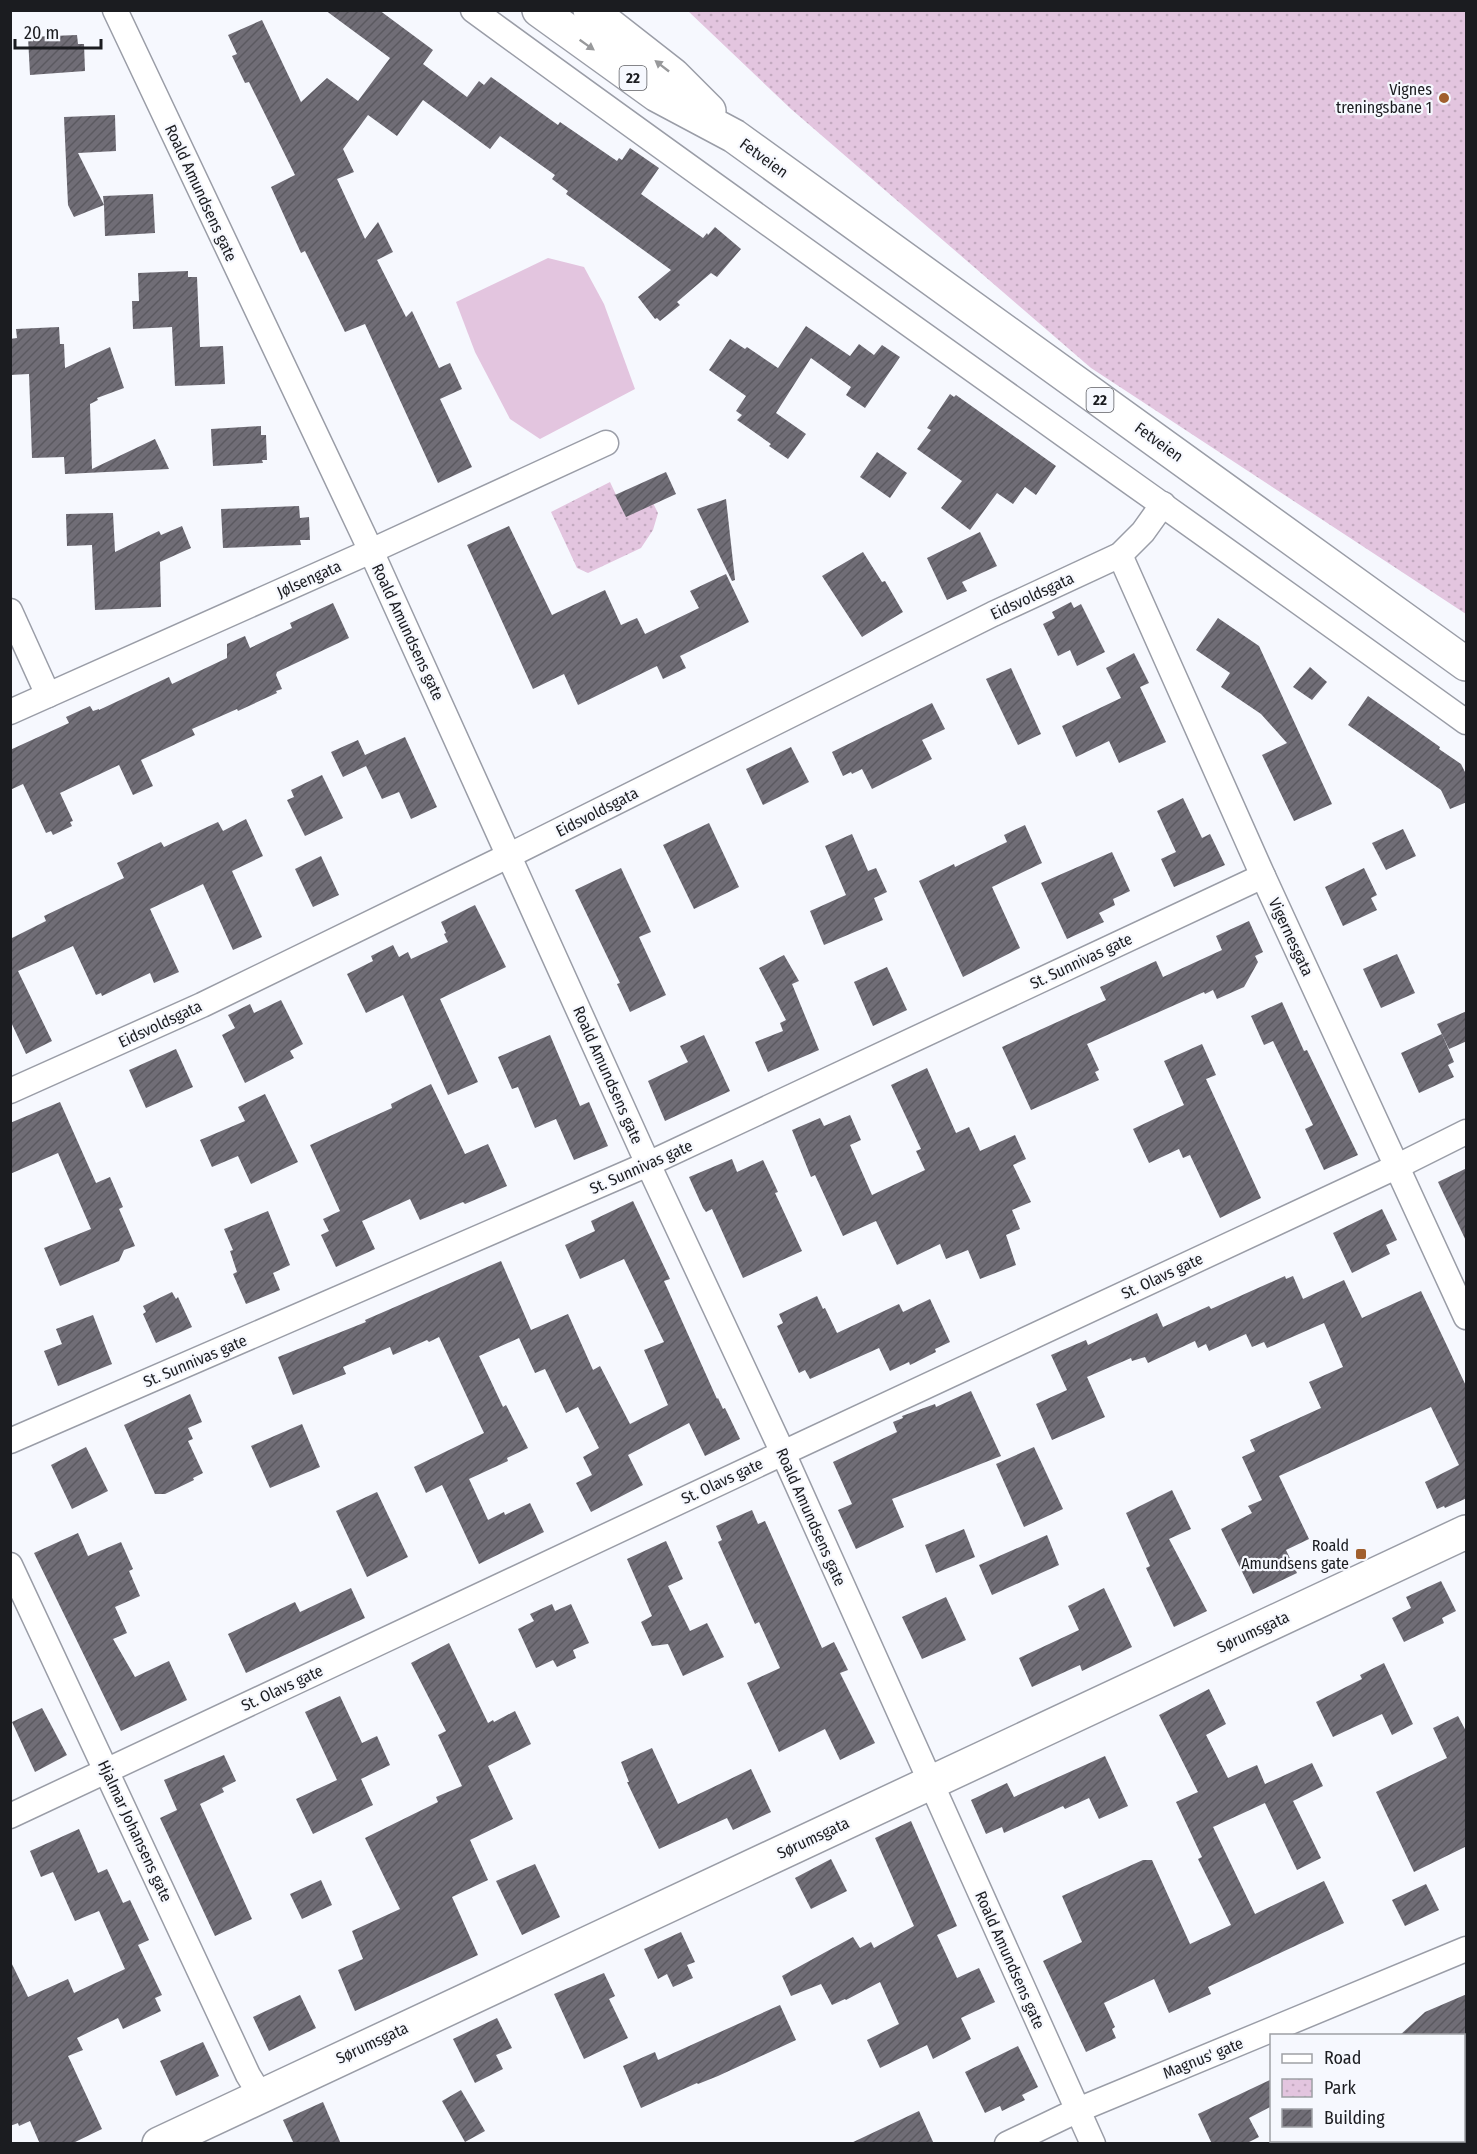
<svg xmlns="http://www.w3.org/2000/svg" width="1477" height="2154" viewBox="0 0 1477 2154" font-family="'Fira Sans Condensed',sans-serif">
  <defs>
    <pattern id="park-dots" width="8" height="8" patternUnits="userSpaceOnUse" patternTransform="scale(1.5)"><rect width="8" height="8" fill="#e3c5df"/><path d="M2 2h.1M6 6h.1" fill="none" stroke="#c2a9bf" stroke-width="1.8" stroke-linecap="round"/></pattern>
    <pattern id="building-hatch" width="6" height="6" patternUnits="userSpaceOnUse" patternTransform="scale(1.5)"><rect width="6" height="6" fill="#706d76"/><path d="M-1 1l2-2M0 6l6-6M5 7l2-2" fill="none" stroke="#5b5960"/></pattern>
  </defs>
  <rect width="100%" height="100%" fill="#f6f8fe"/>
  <!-- green -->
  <polygon fill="#e3c5df" points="548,258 584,267 604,304 635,389 540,439 510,419 475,352 456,302"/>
  <!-- park -->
  <g fill="url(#park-dots)">
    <polygon points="688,11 1466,11 1466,614 1091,368 791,109"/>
    <polygon points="610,482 625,514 652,501 658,513 653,530 641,548 588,573 577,568 551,512"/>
  </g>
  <!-- building -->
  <g fill="url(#building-hatch)">
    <polygon points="325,10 379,10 433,50 423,64 467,97 479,81 484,85 491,77 558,125 560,122 617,161 619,158 622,160 630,148 659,168 641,194 703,238 707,233 708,235 715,227 741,249 717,277 711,273 677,302 680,305 660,321 657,318 655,319 638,297 671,270 566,194 568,191 552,179 555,175 500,136 490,149 423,100 397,136 368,115 343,149 354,172 337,179 365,239 378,222 393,252 377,260 406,317 412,311 439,368 450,363 462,389 440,399 472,467 438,483 365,324 345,332 305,251 301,253 271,187 295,175 249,82 245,83 232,56 237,54 228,35 262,20 301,102 327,78 358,101 390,58"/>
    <polygon points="77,35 78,44 84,44 85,71 30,75 28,37"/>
    <polygon points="115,115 116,151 78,153 104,205 103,196 153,194 155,233 105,236 104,205 74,217 68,205 64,117"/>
    <polygon points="188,271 188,277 197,277 200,347 223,346 225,384 175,386 172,327 133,329 132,301 139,301 138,273"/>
    <polygon points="806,326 850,356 859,344 874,355 882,345 900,357 865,408 846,395 851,387 811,358 776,413 806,434 788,459 769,446 771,444 737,420 742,415 736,411 746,396 709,370 730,339 745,349 747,347 778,368"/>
    <polygon points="59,327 60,344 64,344 65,368 110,347 124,388 97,398 98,400 90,404 92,469 155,439 169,469 65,474 64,457 32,458 29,374 10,375 10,339 17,338 16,329"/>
    <polygon points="950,394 954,397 956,395 1056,466 1036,495 1025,487 1013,504 997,493 970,530 941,508 962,481 917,449 931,430 927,428"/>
    <polygon points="261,426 261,435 266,435 267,460 262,460 263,463 213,466 211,429"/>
    <polygon points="877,452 907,473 890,498 860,477"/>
    <polygon points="666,472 676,494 626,517 615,495"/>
    <polygon points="726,499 735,580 732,581 697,509"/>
    <polygon points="299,506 300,518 309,517 310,540 300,540 301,545 223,548 221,509"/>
    <polygon points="113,513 115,552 159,531 161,535 182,526 191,548 160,562 161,607 95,610 92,545 67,546 66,514"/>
    <polygon points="509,526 552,615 605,590 621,625 637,618 645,634 699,608 690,591 726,574 749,622 680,656 686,668 663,679 657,666 578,705 564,674 533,689 467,545"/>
    <polygon points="980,532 997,566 962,582 967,591 947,600 927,558"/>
    <polygon points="863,552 882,582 885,581 903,612 862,637 822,576"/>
    <polygon points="1071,602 1074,608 1081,604 1105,652 1077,666 1070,650 1058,656 1043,624 1055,618 1052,612"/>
    <polygon points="333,603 349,638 277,672 276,675 282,689 276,691 277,693 238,711 237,709 192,729 195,735 141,760 153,786 133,795 119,765 60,793 73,821 70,822 72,826 53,835 51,831 46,833 23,784 10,790 10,750 69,723 66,717 90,706 93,711 99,709 99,710 169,677 172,684 227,658 227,644 245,636 250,648 292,628 290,623"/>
    <polygon points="1218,618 1259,646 1332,804 1294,821 1262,755 1287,743 1261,714 1221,687 1230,673 1196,650"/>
    <polygon points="1134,653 1149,683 1140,687 1166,742 1119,763 1109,741 1076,757 1062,726 1121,698 1106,668"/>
    <polygon points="1310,667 1327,682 1312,700 1293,687"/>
    <polygon points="1011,668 1041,734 1018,745 986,679"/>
    <polygon points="1368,696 1440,747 1439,749 1461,764 1467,776 1467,802 1450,809 1441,790 1348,725"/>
    <polygon points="932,703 945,729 922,740 932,759 872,789 862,769 852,774 851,772 843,776 832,752"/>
    <polygon points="405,737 437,807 411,819 399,792 382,799 366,766 343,777 331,752 358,740 365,755"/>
    <polygon points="791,747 809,782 763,805 746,769"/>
    <polygon points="322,775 343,818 305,836 287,800 294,797 291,790"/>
    <polygon points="1183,798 1202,838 1210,834 1225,865 1174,887 1161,859 1176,852 1157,811"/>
    <polygon points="246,819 263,856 232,871 262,937 233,950 203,884 150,909 179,972 154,983 150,973 102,996 101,993 96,995 73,946 18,971 52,1041 26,1054 10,1020 10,939 46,921 44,916 124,878 117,863 161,842 164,847 218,822 223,831"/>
    <polygon points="709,823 739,887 694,909 663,845"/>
    <polygon points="1025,825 1042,863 992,887 1020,948 963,977 919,881 954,864 955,867 1007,842 1004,835"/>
    <polygon points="1403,829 1416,856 1386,870 1372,843"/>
    <polygon points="852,834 868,871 876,868 887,892 874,898 883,920 824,945 810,911 846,895 825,846"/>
    <polygon points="1112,852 1130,891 1113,899 1115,905 1099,913 1104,922 1067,939 1041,883"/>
    <polygon points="321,856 339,895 313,907 295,869"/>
    <polygon points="621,868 651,932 639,937 666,995 630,1012 617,984 620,983 575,890"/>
    <polygon points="1364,868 1377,895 1371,898 1377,910 1343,926 1325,887"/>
    <polygon points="475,905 506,967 440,999 478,1082 448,1095 403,995 366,1013 347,974 373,961 371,956 393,945 399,957 408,952 411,959 448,942 444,934 446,933 441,922"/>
    <polygon points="1249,921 1263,952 1255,956 1258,962 1244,987 1217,999 1213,990 1205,994 1204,992 1087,1044 1099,1070 1095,1072 1099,1080 1031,1110 1002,1047 1106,1000 1100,987 1156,961 1163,977 1222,950 1216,936"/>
    <polygon points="1397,954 1415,993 1381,1008 1363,969"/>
    <polygon points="784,955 799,981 792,984 819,1050 768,1072 755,1042 783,1031 780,1023 786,1020 759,968"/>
    <polygon points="887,967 907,1010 873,1026 854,982"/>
    <polygon points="281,1000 303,1044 290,1051 294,1058 245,1083 222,1035 235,1028 228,1015 250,1004 254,1013"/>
    <polygon points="1282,1002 1304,1051 1307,1050 1358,1155 1324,1170 1305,1129 1313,1125 1273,1041 1264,1045 1251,1016"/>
    <polygon points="1467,1011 1467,1041 1449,1049 1437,1024"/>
    <polygon points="1442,1034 1454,1062 1448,1065 1454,1077 1419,1093 1401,1053"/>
    <polygon points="550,1035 580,1106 589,1102 608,1146 574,1160 556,1119 535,1128 518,1087 512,1089 498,1057"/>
    <polygon points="704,1035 730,1091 665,1121 648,1081 688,1062 680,1046"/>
    <polygon points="1202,1044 1216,1075 1206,1079 1261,1198 1220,1218 1190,1155 1183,1158 1179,1149 1149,1163 1133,1129 1184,1105 1164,1061"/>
    <polygon points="176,1049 193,1087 146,1108 129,1070"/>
    <polygon points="927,1068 956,1133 969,1127 980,1151 1015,1135 1026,1159 1013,1165 1031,1202 1012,1210 1020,1229 1006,1235 1016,1265 980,1279 968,1250 946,1259 940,1244 897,1265 876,1221 843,1236 815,1175 811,1177 792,1130 820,1118 824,1126 850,1115 861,1140 850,1145 872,1195 925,1170 916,1151 921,1149 891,1085"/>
    <polygon points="431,1084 465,1154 488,1144 507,1186 465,1204 463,1202 420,1220 410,1199 362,1221 375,1249 336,1267 321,1235 329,1231 323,1219 340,1211 310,1145 392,1108 391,1104"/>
    <polygon points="265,1094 298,1162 251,1184 238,1156 212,1167 200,1140 245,1121 238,1107"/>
    <polygon points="60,1102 96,1183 110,1177 123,1207 119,1209 135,1246 124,1250 119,1261 60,1286 44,1248 91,1229 58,1153 10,1174 10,1123"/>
    <polygon points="732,1159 737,1172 763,1160 778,1192 775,1193 802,1251 743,1278 712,1209 706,1212 703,1208 689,1177"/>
    <polygon points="1467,1168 1467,1243 1438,1182"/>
    <polygon points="633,1201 670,1279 664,1281 717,1399 718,1398 723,1409 725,1408 740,1439 705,1456 689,1423 628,1455 643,1485 591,1512 576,1483 592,1475 583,1457 599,1448 578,1407 566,1413 545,1369 535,1373 519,1338 479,1356 503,1407 506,1405 528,1448 507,1458 508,1461 469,1479 488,1520 504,1512 505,1515 530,1503 544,1532 479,1564 442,1485 426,1493 414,1467 484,1433 439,1337 429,1342 427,1340 393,1355 390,1347 343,1367 346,1374 293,1395 278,1357 366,1322 365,1320 501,1261 531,1330 568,1314 593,1370 600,1366 630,1424 668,1405 644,1350 664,1342 624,1259 580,1279 565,1245 595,1231 591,1221"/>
    <polygon points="1382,1209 1397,1240 1386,1245 1390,1254 1352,1273 1333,1233"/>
    <polygon points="268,1211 290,1265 273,1273 280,1290 246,1304 233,1274 237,1272 230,1251 233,1250 224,1229"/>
    <polygon points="1285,1276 1286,1279 1293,1276 1303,1299 1344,1280 1362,1318 1421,1291 1467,1388 1467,1498 1445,1508 1444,1506 1437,1509 1425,1482 1459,1465 1431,1407 1279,1476 1309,1539 1286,1550 1297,1573 1253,1594 1221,1529 1252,1513 1248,1506 1262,1500 1242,1457 1255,1451 1250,1440 1321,1408 1309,1382 1343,1367 1324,1323 1267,1348 1264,1342 1252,1347 1246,1334 1209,1351 1206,1344 1198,1348 1195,1341 1148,1363 1145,1357 1132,1361 1131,1358 1087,1377 1105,1417 1052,1440 1036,1404 1067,1390 1051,1355 1086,1340 1088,1345 1157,1313 1163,1327 1209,1306 1211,1309"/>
    <polygon points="172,1292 176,1299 178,1297 192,1327 156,1343 143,1314 146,1312 143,1306"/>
    <polygon points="817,1296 823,1309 825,1308 837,1333 899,1304 903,1312 930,1299 950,1342 935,1349 936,1352 910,1365 909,1362 890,1371 879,1348 810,1379 805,1370 799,1373 777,1326 783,1323 779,1314"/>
    <polygon points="93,1315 112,1364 58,1386 44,1351 62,1344 56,1329"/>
    <polygon points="971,1391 1001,1456 892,1499 904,1527 856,1549 838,1510 852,1504 833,1462 897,1432 893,1422 903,1418 902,1416 935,1404 936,1407"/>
    <polygon points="190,1394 202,1422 188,1428 193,1439 188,1441 203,1473 193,1478 194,1480 165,1494 155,1494 124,1425"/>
    <polygon points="302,1424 320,1467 270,1488 251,1446"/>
    <polygon points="86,1447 108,1491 72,1509 51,1465"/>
    <polygon points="1034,1447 1063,1509 1024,1527 996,1464"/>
    <polygon points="1172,1490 1191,1529 1169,1539 1207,1611 1174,1627 1146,1568 1150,1566 1126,1513"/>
    <polygon points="377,1492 408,1557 367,1577 336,1511"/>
    <polygon points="752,1510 758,1524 765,1521 822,1648 834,1642 848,1670 840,1673 875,1743 840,1760 825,1729 779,1752 747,1683 780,1668 759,1622 755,1624 718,1542 722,1540 716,1526"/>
    <polygon points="964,1529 975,1557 936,1573 925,1545"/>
    <polygon points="78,1533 88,1556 121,1542 133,1569 129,1571 140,1596 115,1607 127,1633 113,1639 135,1677 169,1661 187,1700 121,1731 34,1553"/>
    <polygon points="1047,1535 1059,1565 992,1595 979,1565"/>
    <polygon points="666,1541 683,1579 668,1586 690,1631 707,1623 724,1657 683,1676 668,1644 652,1646 641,1622 652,1616 627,1559"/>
    <polygon points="1441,1581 1456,1611 1442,1618 1444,1623 1404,1642 1392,1618 1411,1608 1406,1597"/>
    <polygon points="351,1588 365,1618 246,1673 228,1634 295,1602 300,1612"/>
    <polygon points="1104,1588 1132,1647 1082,1671 1080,1665 1032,1687 1019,1658 1079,1630 1068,1606"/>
    <polygon points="946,1597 966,1640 922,1659 902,1617"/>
    <polygon points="552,1604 555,1611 571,1604 589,1643 573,1650 576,1658 557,1667 553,1660 536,1668 518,1629 534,1621 530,1614"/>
    <polygon points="449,1643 488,1723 493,1720 494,1722 515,1711 531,1744 488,1766 513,1819 470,1840 488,1880 452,1897 478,1955 355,2011 338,1970 363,1959 352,1931 400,1909 365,1838 438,1802 436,1797 462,1786 438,1735 446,1731 411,1663"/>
    <polygon points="1384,1663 1413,1724 1392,1735 1382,1714 1333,1737 1316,1702 1362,1679 1360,1675"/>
    <polygon points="1209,1689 1226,1724 1206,1735 1228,1778 1257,1765 1265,1784 1312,1763 1323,1786 1293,1801 1321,1858 1297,1870 1265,1803 1213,1827 1255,1914 1324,1881 1344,1923 1208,1987 1211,1994 1169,2013 1154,1979 1104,2003 1115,2027 1112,2029 1116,2038 1086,2052 1043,1961 1082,1942 1062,1896 1143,1860 1152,1860 1190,1944 1231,1925 1198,1859 1202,1857 1176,1802 1198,1792 1159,1715"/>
    <polygon points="340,1696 362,1743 377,1736 390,1765 361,1779 373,1805 313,1834 296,1799 337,1780 305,1712"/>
    <polygon points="42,1708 67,1755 35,1772 12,1722"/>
    <polygon points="1458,1716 1467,1733 1467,1846 1414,1872 1376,1792 1447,1758 1433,1728"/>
    <polygon points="652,1748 678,1804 751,1769 771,1812 733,1830 727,1818 659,1849 627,1782 629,1782 621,1762"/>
    <polygon points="224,1755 236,1781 222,1788 224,1792 200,1804 252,1919 215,1936 160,1818 177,1810 164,1780"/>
    <polygon points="1105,1756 1128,1806 1099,1819 1089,1798 1065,1809 1063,1806 1004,1833 1002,1827 986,1834 971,1800 1007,1783 1014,1797"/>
    <polygon points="911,1821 957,1926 937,1935 957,1978 979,1968 995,2002 961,2018 971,2039 933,2059 927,2045 880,2068 867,2040 899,2024 880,1982 846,2000 845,1999 832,2005 821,1984 791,1996 782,1976 853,1937 860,1948 871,1942 874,1948 914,1926 875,1838"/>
    <polygon points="79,1829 98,1873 107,1869 123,1903 130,1900 149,1940 138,1945 162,1995 155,1998 161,2011 123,2029 118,2018 77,2038 83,2050 68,2056 102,2129 71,2144 40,2144 30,2121 19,2126 18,2123 10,2126 10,1960 28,1997 68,1979 74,1993 125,1969 99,1911 75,1921 53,1872 41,1877 30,1851"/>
    <polygon points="831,1859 847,1891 811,1909 795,1878"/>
    <polygon points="535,1864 560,1917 522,1935 496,1881"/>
    <polygon points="321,1880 332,1905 302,1919 290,1894"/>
    <polygon points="1426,1884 1439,1910 1405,1926 1392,1900"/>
    <polygon points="681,1932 695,1962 687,1965 693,1978 673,1987 667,1974 658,1979 644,1949"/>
    <polygon points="604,1973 615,1996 609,1999 628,2038 584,2059 554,1994"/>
    <polygon points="1467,1994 1467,2036 1399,2036 1425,2012"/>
    <polygon points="300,1995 316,2028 269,2051 253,2017"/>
    <polygon points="780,2005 796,2040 718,2076 698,2084 697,2083 641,2108 623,2066 655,2052 658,2060"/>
    <polygon points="497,2018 512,2048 496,2055 503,2069 475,2083 453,2039"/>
    <polygon points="203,2042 219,2076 176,2096 160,2061"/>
    <polygon points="1018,2046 1038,2087 1022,2095 1025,2100 1002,2111 1000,2106 985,2113 965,2072"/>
    <polygon points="1272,2079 1272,2106 1249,2118 1259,2137 1245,2144 1212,2144 1198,2114"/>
    <polygon points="461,2090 485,2131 465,2142 442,2101"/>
    <polygon points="323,2102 341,2144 294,2144 283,2120"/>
    <polygon points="919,2111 934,2144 849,2144"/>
  </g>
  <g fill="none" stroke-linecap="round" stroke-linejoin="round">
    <defs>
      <g id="street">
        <polyline points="115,10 371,551 648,1164 783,1453 1093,2144"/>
        <path d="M473,10C802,251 1136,484 1466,722"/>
        <polyline points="1120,555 1263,876 1466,1317"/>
        <polyline points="10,611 48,695"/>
        <polyline points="10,712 371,551 606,443"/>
        <polyline points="10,1091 202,1005 510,855 993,614 1120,555 1143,532 1163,504"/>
        <polyline points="10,1441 648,1164 1263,876"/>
        <polyline points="10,1565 248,2075 261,2096"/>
        <polyline points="10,1816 783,1453 1398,1166 1466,1132"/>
        <polyline points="1007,2144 1078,2110 1466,1949"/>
      </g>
      <polyline id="secondary" points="159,2144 1466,1532"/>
      <g id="highway">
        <polyline points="539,10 657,95 734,136 1466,664"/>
        <polyline points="590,10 673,75 709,111"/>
      </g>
    </defs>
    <!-- street casing -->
    <use href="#street" stroke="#9a9da7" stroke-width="27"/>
    <!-- secondary casing -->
    <use href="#secondary" stroke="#9a9da7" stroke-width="36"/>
    <!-- highway casing -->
    <use href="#highway" stroke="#9a9da7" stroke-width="36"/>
    <!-- street -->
    <use href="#street" stroke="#fff" stroke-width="24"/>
    <!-- secondary -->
    <use href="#secondary" stroke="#fff" stroke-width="33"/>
    <!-- highway -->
    <use href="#highway" stroke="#fff" stroke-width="33"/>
  </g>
  <!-- one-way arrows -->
  <defs><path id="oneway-solid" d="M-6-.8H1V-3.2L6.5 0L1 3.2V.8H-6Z" transform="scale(1.5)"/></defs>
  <g fill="#98999b">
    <use href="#oneway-solid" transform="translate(587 45) rotate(35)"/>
    <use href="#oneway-solid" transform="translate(662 66) rotate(-142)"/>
  </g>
  <!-- markers -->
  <g fill="#a15f2d" stroke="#f6f8fe" stroke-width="2">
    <circle cx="1444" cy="98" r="6"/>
    <rect x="1355" y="1548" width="12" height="12" rx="3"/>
  </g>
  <g text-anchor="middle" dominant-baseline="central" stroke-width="4.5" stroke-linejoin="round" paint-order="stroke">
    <!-- shield labels -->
    <g fill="#f6f8fe" stroke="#5d5e63" stroke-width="1.5">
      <rect x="619.5" y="66" width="27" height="24" rx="4.5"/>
      <rect x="1086.5" y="388" width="27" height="24" rx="4.5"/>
    </g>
    <g font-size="15" font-weight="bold" fill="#1b1c20">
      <text x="633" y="78">22</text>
      <text x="1100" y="400">22</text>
    </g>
    <!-- poi labels -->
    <g font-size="16" fill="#1b1c20" stroke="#f6f8fe" text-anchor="end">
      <text x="1432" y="89">Vignes<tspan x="1432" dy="18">treningsbane 1</tspan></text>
      <text x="1349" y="1545">Roald<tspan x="1349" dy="18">Amundsens gate</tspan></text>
    </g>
    <!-- street labels -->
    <g font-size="16" fill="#1b1c20" stroke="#f6f8fe">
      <text transform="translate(764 158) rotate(36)">Fetveien</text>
      <text transform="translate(201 193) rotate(65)">Roald Amundsens gate</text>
      <text transform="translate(1159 442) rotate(36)">Fetveien</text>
      <text transform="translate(309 579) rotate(-24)">Jølsengata</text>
      <text transform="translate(1032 596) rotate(-25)">Eidsvoldsgata</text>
      <text transform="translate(408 632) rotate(65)">Roald Amundsens gate</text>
      <text transform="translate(597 812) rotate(-27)">Eidsvoldsgata</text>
      <text transform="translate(1291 937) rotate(65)">Vigernesgata</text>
      <text transform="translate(1081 961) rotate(-25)">St. Sunnivas gate</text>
      <text transform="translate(160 1024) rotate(-25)">Eidsvoldsgata</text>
      <text transform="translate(608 1075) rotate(66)">Roald Amundsens gate</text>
      <text transform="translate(641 1167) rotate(-24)">St. Sunnivas gate</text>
      <text transform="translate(1162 1276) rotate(-25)">St. Olavs gate</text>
      <text transform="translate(195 1361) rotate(-23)">St. Sunnivas gate</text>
      <text transform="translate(722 1481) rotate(-25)">St. Olavs gate</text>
      <text transform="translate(811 1517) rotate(66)">Roald Amundsens gate</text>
      <text transform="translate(1253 1632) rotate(-25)">Sørumsgata</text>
      <text transform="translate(282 1688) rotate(-25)">St. Olavs gate</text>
      <text transform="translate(135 1831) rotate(65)">Hjalmar Johansens gate</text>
      <text transform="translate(813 1838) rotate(-25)">Sørumsgata</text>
      <text transform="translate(1010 1960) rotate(66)">Roald Amundsens gate</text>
      <text transform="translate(372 2043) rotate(-25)">Sørumsgata</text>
      <text transform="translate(1203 2058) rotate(-22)">Magnus' gate</text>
    </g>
  </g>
  <!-- border -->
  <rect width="1477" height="2154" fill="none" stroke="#1b1c20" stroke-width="24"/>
  <!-- legend -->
  <rect x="1270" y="2034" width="195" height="108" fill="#f6f8fe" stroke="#9ea0a5" stroke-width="1.5"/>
  <rect x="1282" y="2054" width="30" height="9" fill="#ffffff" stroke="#9ea0a5" stroke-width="1.5"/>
  <text x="1324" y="2064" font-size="18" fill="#1b1c20">Road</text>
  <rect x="1282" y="2079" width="30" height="18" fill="url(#park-dots)" stroke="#9ea0a5" stroke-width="1.5"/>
  <text x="1324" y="2094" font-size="18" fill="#1b1c20">Park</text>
  <rect x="1282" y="2109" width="30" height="18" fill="url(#building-hatch)" stroke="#9ea0a5" stroke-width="1.5"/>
  <text x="1324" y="2124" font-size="18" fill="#1b1c20">Building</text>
  <!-- scale -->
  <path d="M15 39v9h86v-9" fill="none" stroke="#1b1c20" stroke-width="3"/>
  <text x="24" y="39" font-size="18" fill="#1b1c20" stroke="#f6f8fe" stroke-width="4.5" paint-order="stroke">20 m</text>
</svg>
